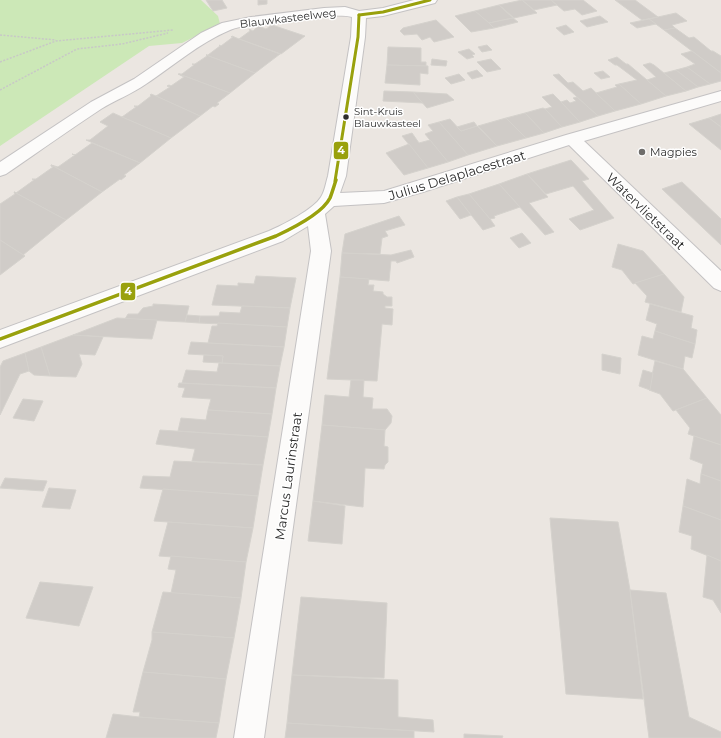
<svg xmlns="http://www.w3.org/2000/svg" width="721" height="738" viewBox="0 0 721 738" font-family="Montserrat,sans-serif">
  <rect width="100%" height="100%" fill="#ebe6e1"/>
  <!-- green -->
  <polygon fill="#cce8b7" points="0,0 201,0 218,16 220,24 182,43 149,46 0,146"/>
  <!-- building -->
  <g fill="#d0ccc8" stroke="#d5d2cd">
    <polygon points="206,0 222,0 227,8 213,11"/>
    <polygon points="258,0 267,0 267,4 258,5"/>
    <polygon points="522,0 551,0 557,5 534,10"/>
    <polygon points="522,0 537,13 514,18 499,5"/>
    <polygon points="551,0 583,0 597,11 582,15 575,9 564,11"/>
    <polygon points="615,0 635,0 658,17 642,20"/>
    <polygon points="499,5 513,18 489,23 475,11"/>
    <polygon points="475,11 489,23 494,28 471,32 455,16"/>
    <polygon points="676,13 687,21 672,25 675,28 664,30 649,19"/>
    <polygon points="600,16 608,22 587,27 580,21"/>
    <polygon points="513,18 518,22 494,28 489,23"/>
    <polygon points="649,19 656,24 637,28 630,23"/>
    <polygon points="436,20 454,37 434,42 430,37 422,40 417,34 404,35 400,31 403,28"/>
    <polygon points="272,25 305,36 281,54 239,39 250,31 249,29 253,31 258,26 266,29"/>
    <polygon points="566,25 574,32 564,35 556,28"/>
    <polygon points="675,28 689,38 694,37 711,51 713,51 721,56 721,73 664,30"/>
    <polygon points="232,36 239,39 280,54 255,73 206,55 208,55 220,46 219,45 221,46 233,37 231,37"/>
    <polygon points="487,45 492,50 482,52 478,47"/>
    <polygon points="388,47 421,48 421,62 426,62 426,66 387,65"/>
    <polygon points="469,49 475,54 472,55 474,57 467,59 458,52"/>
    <polygon points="692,51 721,73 721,81 710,84 687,67 695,64 681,54"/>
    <polygon points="206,55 255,73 230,93 179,74 182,74 194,65 192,64 195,64 207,56"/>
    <polygon points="617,57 626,64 628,64 666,96 641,104 619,84 637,80 617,65 615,65 608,60"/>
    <polygon points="432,59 447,61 446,66 431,65"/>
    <polygon points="491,59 501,69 487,72 477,62"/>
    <polygon points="650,63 654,65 686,91 666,96 647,80 656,77 643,65"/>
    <polygon points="387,65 428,66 428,74 420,73 420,85 385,83"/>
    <polygon points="687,67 710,84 698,87 676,70"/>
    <polygon points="477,70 483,76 472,79 467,73"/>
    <polygon points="676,70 698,87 686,91 664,73"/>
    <polygon points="603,71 610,77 601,79 594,73"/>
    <polygon points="178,74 179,74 230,93 217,103 219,104 215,107 213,106 200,116 156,96 170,87 167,86 169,85 171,86 184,77"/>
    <polygon points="459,74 465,80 451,84 445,78"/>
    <polygon points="559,74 568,83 573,82 583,91 591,88 615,111 598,116 553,75"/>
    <polygon points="619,84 641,104 615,111 596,93 617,87 615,85"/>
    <polygon points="384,91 413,92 423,103 383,101"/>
    <polygon points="413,92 447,94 454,100 427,108"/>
    <polygon points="151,94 156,96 200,116 171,138 122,117 136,107 134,106 138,106 151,96 150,95"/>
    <polygon points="553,94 561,102 580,122 562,127 545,109 552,107 542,97"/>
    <polygon points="577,97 598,116 580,122 561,102 567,100 570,103 576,101 573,98"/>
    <polygon points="543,108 545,109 562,127 544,133 525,113"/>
    <polygon points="113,113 122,117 171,138 140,163 86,140 90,140 108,126 100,122"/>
    <polygon points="525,113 544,133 526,138 506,118"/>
    <polygon points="721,114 721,127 709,118"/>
    <polygon points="506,118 526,138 497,146 478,126"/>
    <polygon points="709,118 721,127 721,150 689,124"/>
    <polygon points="450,119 461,131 477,126 497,146 468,155 439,122"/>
    <polygon points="439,122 468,155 448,162 425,134 433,131 428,125"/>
    <polygon points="474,122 477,126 461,131 457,127"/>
    <polygon points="412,133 419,143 430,140 448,162 428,168 402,136"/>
    <polygon points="92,143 140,163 124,175 126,176 121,180 120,179 102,192 51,165 58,167 75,155 72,154 75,155"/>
    <polygon points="409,144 428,168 404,175 386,153"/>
    <polygon points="571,160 589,179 582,181 614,218 580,230 569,219 594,210 573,186 546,194 527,174"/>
    <polygon points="51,165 102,192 66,220 14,192 16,193 34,180 32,179 36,179 53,167 51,166"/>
    <polygon points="527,174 548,197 529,203 554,232 545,235 499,184"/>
    <polygon points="682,182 721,219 721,245 662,189"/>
    <polygon points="499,184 520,207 494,216 495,218 490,219 469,194"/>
    <polygon points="14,192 66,220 23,255 0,240 0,204 15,194"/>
    <polygon points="469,194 490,219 495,226 483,230 457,197"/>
    <polygon points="457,197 471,215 460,219 446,201"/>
    <polygon points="399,216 405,225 385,231 388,236 382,238 380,254 342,253 345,234"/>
    <polygon points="522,233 531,243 519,248 510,238"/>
    <polygon points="0,240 25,256 0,275"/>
    <polygon points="618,244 643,251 664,274 633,284 622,270 612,267"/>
    <polygon points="411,250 414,257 397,263 396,261 391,261 389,281 340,277 342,253 391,255"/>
    <polygon points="664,274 684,297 681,312 645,302 647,296 635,283"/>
    <polygon points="256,276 296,278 290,308 212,305 217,285 238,286 238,283 254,284"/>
    <polygon points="340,277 369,279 368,285 374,285 373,291 383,292 383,294 387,297 392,297 392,306 385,306 385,308 393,309 392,325 382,324 377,381 327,379"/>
    <polygon points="153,304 189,306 185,322 125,319 128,314 138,314 143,308 153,306"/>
    <polygon points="650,304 693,316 691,328 697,330 695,344 655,331 657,324 646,320"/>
    <polygon points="242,306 290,308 287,327 199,323 200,316 219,316 220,312 240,313"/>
    <polygon points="187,315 200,316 199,323 185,322"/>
    <polygon points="117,318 157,320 152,339 73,335"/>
    <polygon points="218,323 287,327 284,347 208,343 212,326 217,326"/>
    <polygon points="655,331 695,344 692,358 685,356 683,369 638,355 642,336 653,339"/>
    <polygon points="73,335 103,337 95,355 79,354 82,364 76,377 50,376 41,347"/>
    <polygon points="191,342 208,343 284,347 280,366 222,363 223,356 188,354"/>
    <polygon points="41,347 50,376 34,375 29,371 25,353"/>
    <polygon points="25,353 29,371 20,374 0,415 0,367 3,361"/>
    <polygon points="602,354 621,358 620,374 602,370"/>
    <polygon points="204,355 223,356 222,363 203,362"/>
    <polygon points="655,361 683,369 707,398 673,411 660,394 649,390"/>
    <polygon points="219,363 280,366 276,388 182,383 186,370 217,372"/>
    <polygon points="643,370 653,373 650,390 639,386"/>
    <polygon points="351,380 364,380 363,397 373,398 372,409 387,409 392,416 391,423 385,430 322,425 325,395 349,397"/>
    <polygon points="179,383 276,388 272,414 208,410 211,399 182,397 185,388 178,387"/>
    <polygon points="707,398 721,415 721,445 688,434 690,428 676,410"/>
    <polygon points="23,399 43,401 34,421 13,418"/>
    <polygon points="208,410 272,414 268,437 178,431 181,418 206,420"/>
    <polygon points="322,425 385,430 384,446 388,447 388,462 385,465 384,469 365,468 363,507 313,501"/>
    <polygon points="160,430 268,437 263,465 192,461 195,449 156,444"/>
    <polygon points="694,436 721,445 721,481 701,474 703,464 690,459"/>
    <polygon points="174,461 263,465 258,496 140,488 143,476 170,477"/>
    <polygon points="701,474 721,481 721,520 683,506 687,479 700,484"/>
    <polygon points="5,478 47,481 43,491 0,488"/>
    <polygon points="49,488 76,490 70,509 42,507"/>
    <polygon points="163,489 258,496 253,528 154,521"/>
    <polygon points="313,501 345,506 342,544 308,541"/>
    <polygon points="683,506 721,520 721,561 691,549 692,536 679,532"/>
    <polygon points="550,518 618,522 630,590 643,699 566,694"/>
    <polygon points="168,522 253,528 246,562 159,556"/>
    <polygon points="707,555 721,561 721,613 713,600 703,597"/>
    <polygon points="171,556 246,562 241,598 171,593 176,570 168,569"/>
    <polygon points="40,582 93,587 79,626 26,618"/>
    <polygon points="630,590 666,593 689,717 721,732 721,738 649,738"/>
    <polygon points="163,592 241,598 234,638 152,632"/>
    <polygon points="301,597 387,603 384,678 292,675"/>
    <polygon points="152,632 234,638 226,679 143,672 152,640"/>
    <polygon points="143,672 226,679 219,723 139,717 140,712 133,712"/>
    <polygon points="292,675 398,680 398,717 433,720 434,732 287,723"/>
    <polygon points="113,714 139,717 219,723 216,738 106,738"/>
    <polygon points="287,723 414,731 414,738 285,738"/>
    <polygon points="464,734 503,736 502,738 464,738"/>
  </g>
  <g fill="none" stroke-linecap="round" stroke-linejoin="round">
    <defs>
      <path id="street" d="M414,0H437L435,3L383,16L366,18L365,37L346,176L340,193L384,191L566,135L721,91V101L584,141L721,271V291L714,288L569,145L423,192L384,203L334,206L325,214L331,251L264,738H234L311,251L308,226L283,241L0,348V330L269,231C283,225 314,209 321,197C325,191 326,182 328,176L351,37L352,17C335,12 247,23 230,30C199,43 173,66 146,84C132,94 115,100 101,109C69,130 38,152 6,174L0,176V162L91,102L134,79L201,33L222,23L251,17L324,8L345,7L359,11L383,8Z"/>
    </defs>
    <!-- street casing -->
    <use href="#street" stroke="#c4c2c3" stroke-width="2"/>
    <!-- path -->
    <g stroke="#c8c8c7" stroke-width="1.5" stroke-dasharray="2 1.5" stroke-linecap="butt">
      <polyline points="0,35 56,40"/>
      <polyline points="0,62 56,41 173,30"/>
      <polyline points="0,90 77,49 122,44 168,33"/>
    </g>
    <!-- street -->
    <use href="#street" fill="#fcfbfa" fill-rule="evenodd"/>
    <defs>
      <g id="bus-1-far1">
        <polyline points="359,15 383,12 430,0"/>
        <polyline points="335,181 358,37 359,15"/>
      </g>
      <path id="bus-1" d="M0,339L276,236C291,229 322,214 330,198C332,193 334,186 336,180"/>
    </defs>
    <!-- bus-1-far1 casing -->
    <use href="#bus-1-far1" stroke="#fff" stroke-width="5"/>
    <!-- bus-1 casing -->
    <use href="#bus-1" stroke="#fff" stroke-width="6"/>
    <!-- bus-1-far1 -->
    <use href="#bus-1-far1" stroke="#99a10d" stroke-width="3"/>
    <!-- bus-1 -->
    <use href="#bus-1" stroke="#99a10d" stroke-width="3.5"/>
  </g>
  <!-- markers -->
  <circle fill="#2c2c2c" stroke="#fff" stroke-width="1.5" cx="346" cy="117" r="3.5"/>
  <circle fill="#6f6d6b" stroke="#fff" stroke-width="1.5" cx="642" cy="152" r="4"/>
  <g text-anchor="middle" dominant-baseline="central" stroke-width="3" stroke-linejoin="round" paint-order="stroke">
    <!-- far-bus labels -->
    <g font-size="10" fill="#2c2c2c" stroke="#fff" text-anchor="start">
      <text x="354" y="111">Sint-Kruis<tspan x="354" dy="12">Blauwkasteel</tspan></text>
    </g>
    <!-- far-street labels -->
    <g font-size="11" fill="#2c2c2c" stroke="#fff">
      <text transform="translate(288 18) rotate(-7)">Blauwkasteelweg</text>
    </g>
    <!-- far-poi labels -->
    <g font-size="11" fill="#2c2c2c" stroke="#fff" text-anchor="start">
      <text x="650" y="152">Magpies</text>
    </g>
    <!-- street labels -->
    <g font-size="13" fill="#2c2c2c" stroke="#fff">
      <text transform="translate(457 175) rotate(-17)">Julius Delaplacestraat</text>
      <text transform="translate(646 211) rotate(44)">Watervlietstraat</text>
      <text transform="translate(288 476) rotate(-82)">Marcus Laurinstraat</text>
    </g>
  </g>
  <g stroke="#fff" stroke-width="1.5">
    <rect x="333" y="141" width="16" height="19" rx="4" fill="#99a10d"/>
    <rect x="120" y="282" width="16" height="19" rx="4" fill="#99a10d"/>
  </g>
  <g font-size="11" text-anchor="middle" font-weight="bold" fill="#fff">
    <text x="341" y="154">4</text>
    <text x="128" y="295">4</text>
  </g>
</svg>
